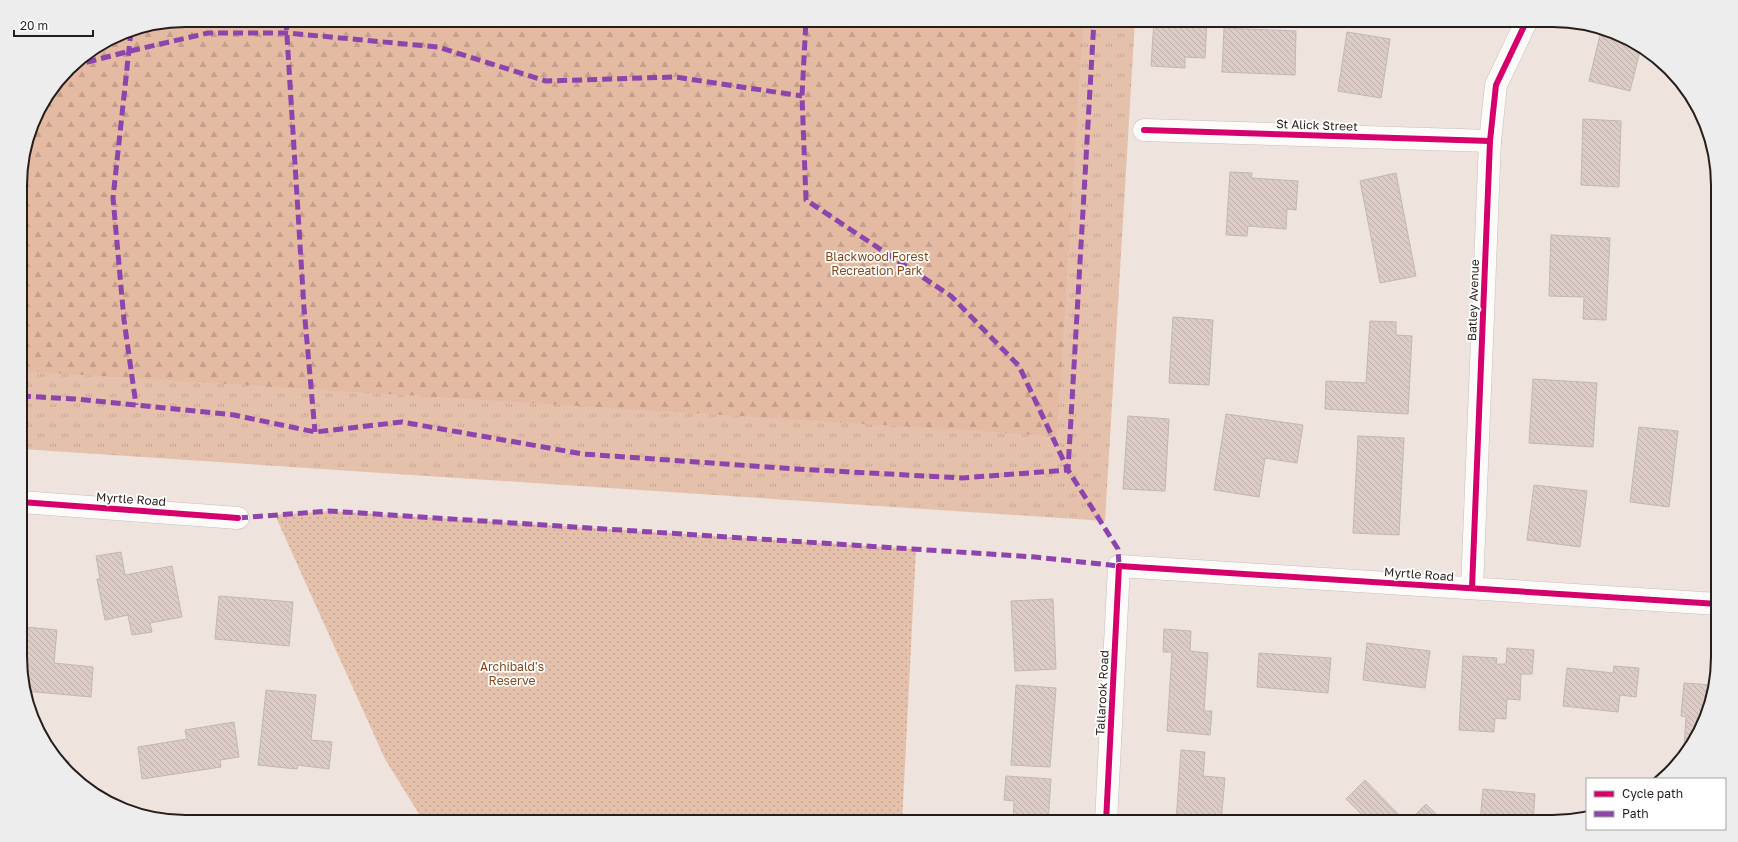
<svg xmlns="http://www.w3.org/2000/svg" width="1738" height="842" viewBox="0 0 1738 842" font-family="'Golos Text',sans-serif">
  <defs>
    <pattern id="grass-tufts" width="24" height="20" patternUnits="userSpaceOnUse"><rect width="24" height="20" fill="#e5c1ac"/><path d="M3 7l-1-3M5 7V3M7 7l1-3M15 17l-1-3M17 17v-4M19 17l1-3" fill="none" stroke="#c4a593"/></pattern>
    <pattern id="forest-firs" width="22" height="20" patternUnits="userSpaceOnUse"><rect width="22" height="20" fill="#e5baa2"/><path d="M5 1l3.5 6h-7zM16 11l3.5 6h-7z" fill="#c49f8b"/></pattern>
    <pattern id="park-dots" width="8" height="8" patternUnits="userSpaceOnUse"><rect width="8" height="8" fill="#e5c1ac"/><path d="M2 2h.1M6 6h.1" fill="none" stroke="#c4a593" stroke-width="1.8" stroke-linecap="round"/></pattern>
    <pattern id="building-back-hatch" width="6" height="6" patternUnits="userSpaceOnUse"><rect width="6" height="6" fill="#dcccc5"/><path d="M-1 5l2 2M0 0l6 6M5-1l2 2" fill="none" stroke="#bdafa9"/></pattern>
  </defs>
  <rect width="100%" height="100%" fill="#eee3dd"/>
  <!-- grass -->
  <polygon fill="url(#grass-tufts)" points="185,20 1135,20 1105,521 21,449 20,174 37,112 76,61 122,32"/>
  <!-- forest -->
  <polygon fill="url(#forest-firs)" points="185,20 1083,20 1057,436 21,371 20,174 37,112 76,61 122,32"/>
  <!-- park -->
  <polygon fill="url(#park-dots)" points="329,511 916,549 902,822 424,822 385,759 275,515"/>
  <!-- building -->
  <g fill="url(#building-back-hatch)" stroke="#c0b8b4">
    <polygon points="1154,20 1207,20 1205,58 1185,57 1185,68 1151,66"/>
    <polygon points="1224,28 1296,31 1295,75 1222,72"/>
    <polygon points="1601,31 1626,37 1641,47 1630,91 1589,81"/>
    <polygon points="1347,32 1390,39 1381,98 1338,91"/>
    <polygon points="1583,119 1621,121 1619,187 1581,185"/>
    <polygon points="1230,172 1252,173 1251,178 1298,181 1296,210 1287,209 1286,229 1248,226 1247,236 1226,235"/>
    <polygon points="1396,173 1416,276 1380,283 1360,181"/>
    <polygon points="1551,235 1610,238 1606,320 1583,319 1584,297 1549,296"/>
    <polygon points="1173,317 1213,320 1209,385 1169,383"/>
    <polygon points="1370,321 1396,322 1396,335 1412,336 1408,414 1325,409 1326,381 1366,383"/>
    <polygon points="1533,379 1597,383 1593,447 1529,443"/>
    <polygon points="1226,414 1303,425 1297,463 1265,458 1259,497 1214,490"/>
    <polygon points="1128,416 1169,419 1165,491 1123,489"/>
    <polygon points="1639,427 1678,431 1669,507 1630,502"/>
    <polygon points="1358,436 1404,438 1399,535 1353,533"/>
    <polygon points="1534,485 1587,491 1580,547 1527,540"/>
    <polygon points="121,552 125,575 172,566 182,617 150,623 152,632 132,635 128,615 105,620 97,579 100,579 96,556"/>
    <polygon points="219,596 293,602 289,646 215,639"/>
    <polygon points="1053,599 1056,669 1015,671 1011,601"/>
    <polygon points="25,627 57,630 54,663 93,667 91,697 25,691 21,679 21,656"/>
    <polygon points="1164,629 1191,631 1190,651 1208,653 1204,711 1212,711 1210,735 1167,731 1172,652 1163,652"/>
    <polygon points="1367,643 1430,651 1425,688 1363,680"/>
    <polygon points="1507,648 1534,650 1532,674 1521,674 1520,700 1507,699 1506,719 1495,718 1494,732 1459,730 1463,656 1497,658 1496,664 1506,664"/>
    <polygon points="1259,653 1331,658 1328,693 1257,687"/>
    <polygon points="1614,666 1639,668 1636,697 1620,695 1618,712 1563,706 1567,668 1613,673"/>
    <polygon points="1684,683 1712,685 1701,730 1689,748 1684,747 1686,717 1681,716"/>
    <polygon points="1016,685 1056,688 1050,767 1011,765"/>
    <polygon points="266,690 316,695 311,740 332,742 329,769 298,765 297,769 258,765"/>
    <polygon points="234,722 239,757 220,760 221,767 142,779 138,747 187,739 185,730"/>
    <polygon points="1181,750 1205,752 1203,776 1225,778 1221,822 1176,822"/>
    <polygon points="57,760 69,761 69,770"/>
    <polygon points="1006,776 1051,779 1048,822 1013,822 1014,801 1004,800"/>
    <polygon points="1365,780 1406,822 1357,822 1363,816 1346,799"/>
    <polygon points="1483,789 1535,794 1533,822 1480,822"/>
    <polygon points="1426,804 1444,822 1408,822"/>
  </g>
  <g fill="none" stroke-linecap="round" stroke-linejoin="round">
    <defs>
      <g id="street">
        <polyline points="1144,130 1490,141"/>
        <polyline points="21,502 238,518"/>
        <polyline points="1472,588 1490,141 1496,85 1527,20"/>
        <polyline points="1106,822 1119,566 1718,604"/>
      </g>
    </defs>
    <!-- street casing -->
    <use href="#street" stroke="#c8bfba" stroke-width="23"/>
    <!-- street -->
    <use href="#street" stroke="#fcfbfa" stroke-width="22"/>
    <!-- quiet -->
    <g stroke="#8e44ad" stroke-width="5" stroke-dasharray="10 5" stroke-linecap="butt">
      <polyline points="286,20 304,308 315,432"/>
      <polyline points="131,31 113,198 124,320 136,405"/>
      <polyline points="72,66 130,51 208,33 287,33 438,47 546,81 675,77 802,96"/>
      <polyline points="21,396 75,399 234,415 315,432 402,422 583,454 796,469 962,478 1068,470 1094,20"/>
      <polyline points="238,518 329,511 1035,557 1119,566 1118,549 1068,470 1019,366 951,296 806,200 802,96 806,20"/>
    </g>
    <defs>
      <g id="cycleway">
        <polyline points="1144,130 1490,141"/>
        <polyline points="21,502 238,518"/>
        <polyline points="1472,588 1490,141 1496,85 1527,20"/>
        <polyline points="1106,822 1119,566 1718,604"/>
      </g>
    </defs>
    <!-- cycleway casing -->
    <use href="#cycleway" stroke="#fff" stroke-width="8"/>
    <!-- cycleway -->
    <use href="#cycleway" stroke="#d6006c" stroke-width="6"/>
  </g>
  <g text-anchor="middle" dominant-baseline="central" stroke-width="3.5" stroke-linejoin="round" paint-order="stroke">
    <!-- street labels -->
    <g font-size="12" fill="#261e1a" stroke="#fff">
      <text transform="translate(1317 125) rotate(2)">St Alick Street</text>
      <text transform="translate(1473 300) rotate(-88)">Batley Avenue</text>
      <text transform="translate(131 499) rotate(4)">Myrtle Road</text>
      <text transform="translate(1419 574) rotate(4)">Myrtle Road</text>
      <text transform="translate(1102 693) rotate(-87)">Tallarook Road</text>
    </g>
    <!-- park labels -->
    <g font-size="12" fill="#844518" stroke="#fff">
      <text x="877" y="256">Blackwood Forest<tspan x="877" dy="14">Recreation Park</tspan></text>
      <text x="512" y="666">Archibald's<tspan x="512" dy="14">Reserve</tspan></text>
    </g>
  </g>
  <!-- crop -->
  <path d="M0 0H1738V842H0ZM185 27H1553A158 158 0 0 1 1711 185V657A158 158 0 0 1 1553 815H185A158 158 0 0 1 27 657V185A158 158 0 0 1 185 27Z" fill="#eeeded" fill-rule="evenodd"/>
  <path fill="none" stroke="#261e1a" stroke-width="2" d="M185 27H1553A158 158 0 0 1 1711 185V657A158 158 0 0 1 1553 815H185A158 158 0 0 1 27 657V185A158 158 0 0 1 185 27Z"/>
  <!-- legend -->
  <rect x="1586" y="778" width="140" height="52" fill="#ffffff" stroke="#a8a5a3"/>
  <rect x="1594" y="791" width="20" height="6" fill="#d6006c" stroke="#a8a5a3"/>
  <text x="1622" y="798" font-size="12" fill="#261e1a">Cycle path</text>
  <rect x="1594" y="811" width="20" height="6" fill="#8e44ad" stroke="#a8a5a3"/>
  <text x="1622" y="818" font-size="12" fill="#261e1a">Path</text>
  <!-- scale -->
  <path d="M14 30v6h79v-6" fill="none" stroke="#261e1a" stroke-width="2"/>
  <text x="20" y="30" font-size="12" fill="#261e1a" stroke="#ffffff" stroke-width="3" paint-order="stroke">20 m</text>
</svg>
